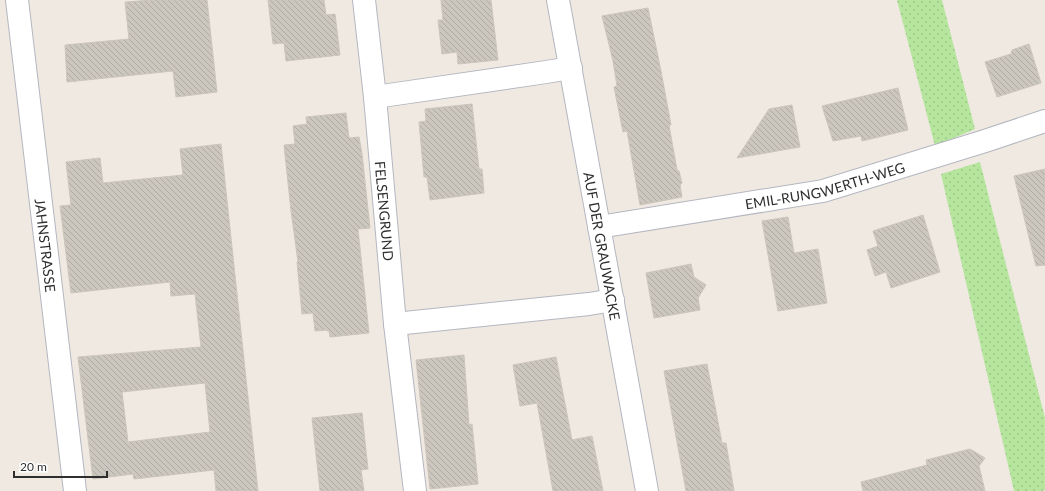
<svg xmlns="http://www.w3.org/2000/svg" width="1045" height="491" viewBox="0 0 1045 491" font-family="Lato,sans-serif">
  <defs>
    <pattern id="grass-dots" width="8" height="8" patternUnits="userSpaceOnUse"><rect width="8" height="8" fill="#b6e59e"/><path d="M2 2h.1M6 6h.1" fill="none" stroke="#9dc588" stroke-width="1.8" stroke-linecap="round"/></pattern>
    <pattern id="building-back-hatch" width="6" height="6" patternUnits="userSpaceOnUse"><rect width="6" height="6" fill="#cbc7bf"/><path d="M-1 5l2 2M0 0l6 6M5-1l2 2" fill="none" stroke="#afaba4"/></pattern>
  </defs>
  <rect width="100%" height="100%" fill="#efe9e1"/>
  <!-- grass -->
  <g fill="url(#grass-dots)">
    <polygon points="897,0 942,0 975,129 935,146"/>
    <polygon points="980,162 1045,418 1045,490 1043,491 1014,491 941,174"/>
  </g>
  <!-- building -->
  <g fill="url(#building-back-hatch)" stroke="#cbc5ba" fill-rule="evenodd">
    <polygon points="152,0 207,0 217,92 176,97 173,71 67,82 65,45 129,39 125,2"/>
    <polygon points="268,0 324,0 326,15 335,14 340,55 286,61 284,43 273,44"/>
    <polygon points="441,0 491,0 498,60 458,64 457,52 442,54 438,20 443,20"/>
    <polygon points="648,8 661,71 671,125 669,125 677,170 679,171 682,183 680,185 682,197 640,205 627,131 623,132 614,87 617,86 613,61 602,16"/>
    <polygon points="1029,44 1041,83 997,97 985,62 1011,54 1012,50"/>
    <polygon points="898,88 908,130 862,141 861,136 833,141 822,106"/>
    <polygon points="472,104 479,169 482,169 484,193 430,200 427,177 424,177 419,122 426,121 425,109"/>
    <polygon points="792,105 800,147 737,158 769,109"/>
    <polygon points="346,113 349,138 359,137 362,154 370,228 358,229 369,333 330,337 329,331 327,331 327,330 315,331 313,313 302,314 297,262 298,262 291,211 284,145 295,144 293,126 307,124 306,117"/>
    <path d="M221,144L258,491H216L214,470L134,479L133,474L93,479L78,357L201,347L195,294L171,296L170,282L71,293L60,206L71,205L66,162L100,158L103,183L183,175L180,149ZM205,383L210,432L128,442L122,392Z"/>
    <polygon points="1045,169 1045,265 1036,266 1014,176"/>
    <polygon points="923,215 940,272 891,288 886,272 875,276 867,250 878,246 873,231"/>
    <polygon points="788,217 794,253 818,249 827,303 778,311 762,221"/>
    <polygon points="691,264 694,277 706,285 698,298 700,310 654,318 646,273"/>
    <polygon points="464,355 469,425 472,424 478,484 430,489 416,360"/>
    <polygon points="556,357 572,440 592,436 603,491 553,491 537,403 520,406 513,365"/>
    <polygon points="707,364 722,443 726,443 734,491 686,491 664,371"/>
    <polygon points="362,413 368,469 361,470 364,491 320,491 312,418"/>
    <polygon points="970,449 985,458 979,466 985,491 863,491 861,482 927,465 926,460"/>
  </g>
  <g fill="none" stroke-linecap="round" stroke-linejoin="round">
    <defs>
      <g id="street">
        <path id="s1" d="M17,0L75,491"/>
        <path id="s2" d="M364,0L375,97L395,324L415,491"/>
        <path id="s3" d="M558,0L647,491"/>
        <polyline points="375,97 546,72 571,68"/>
        <path id="s4" d="M599,227L823,191L985,141L1045,121"/>
        <polyline points="395,324 589,304 613,300"/>
      </g>
    </defs>
    <!-- street casing -->
    <use href="#street" stroke="#b4b7c1" stroke-width="24"/>
    <!-- street -->
    <use href="#street" stroke="#fff" stroke-width="22"/>
  </g>
  <g text-anchor="middle" dominant-baseline="central" stroke-width="3.5" stroke-linejoin="round" paint-order="stroke">
    <!-- street labels -->
    <g font-size="14" fill="#2e2e2e" stroke="#fff">
      <text stroke="none"><textPath href="#s4" startOffset="230">EMIL-RUNGWERTH-WEG</textPath></text>
      <text stroke="none"><textPath href="#s2" startOffset="212">FELSENGRUND</textPath></text>
      <text stroke="none"><textPath href="#s3" startOffset="250">AUF DER GRAUWACKE</textPath></text>
      <text stroke="none"><textPath href="#s1" startOffset="247">JAHNSTRASSE</textPath></text>
    </g>
  </g>
  <!-- scale -->
  <path d="M14 471v6h93v-6" fill="none" stroke="#2e2e2e" stroke-width="2"/>
  <text x="20" y="471" font-size="12" fill="#2e2e2e" stroke="#ffffff" stroke-width="3" paint-order="stroke">20 m</text>
</svg>
